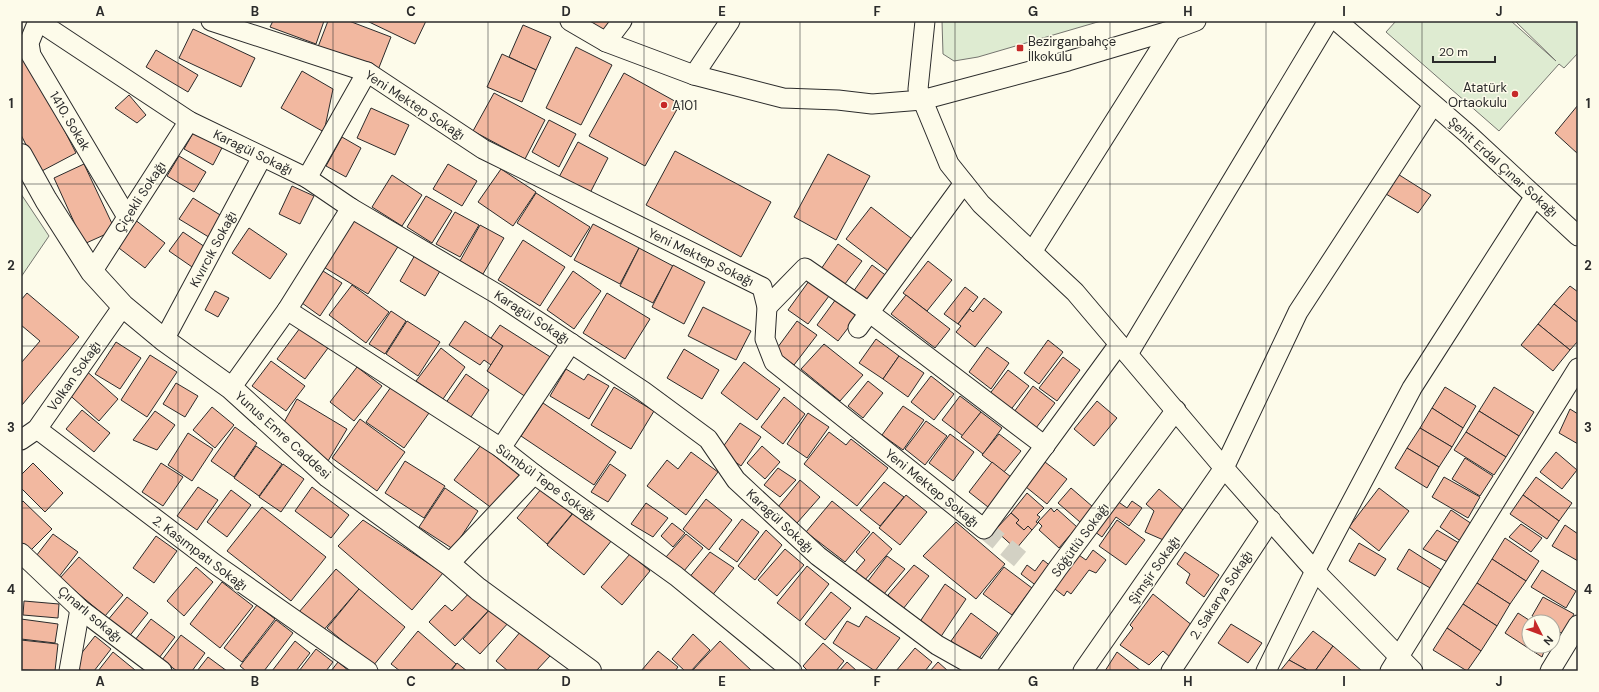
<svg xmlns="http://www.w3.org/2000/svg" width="1599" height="692" viewBox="0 0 1599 692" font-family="'DM Sans',sans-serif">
  <rect width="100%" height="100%" fill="#fdfbea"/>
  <!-- green -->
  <g fill="#deebd1" stroke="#74746e">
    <polygon points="942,21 1101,21 978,57 954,61 943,54"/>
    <polygon points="1396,21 1511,21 1556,61 1515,21 1578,21 1578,53 1564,68 1559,64 1499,131 1386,32"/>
    <polygon points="21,194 49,236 21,277"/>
  </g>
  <!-- building -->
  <g fill="#f2b8a0" stroke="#2b2b2b">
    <polygon points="273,21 324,21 316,44 270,27"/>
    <polygon points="328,21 349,21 391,37 378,70 318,47"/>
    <polygon points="367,21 426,21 415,44"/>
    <polygon points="589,21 612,21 603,32"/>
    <polygon points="523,25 551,37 536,70 509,57"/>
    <polygon points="193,29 255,58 241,87 179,58"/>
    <polygon points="576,47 612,65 581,125 546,108"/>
    <polygon points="156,50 198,75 188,92 146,67"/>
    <polygon points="24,51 76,153 40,172 21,135 21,53"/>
    <polygon points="502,54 536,70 522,102 487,87"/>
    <polygon points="302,71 333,89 324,132 281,108"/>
    <polygon points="624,73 680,104 645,166 589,136"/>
    <polygon points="494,93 545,120 525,159 473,131"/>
    <polygon points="129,95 146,115 137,123 115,108"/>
    <polygon points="1578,105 1578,154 1555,133"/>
    <polygon points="371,108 409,125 395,155 357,138"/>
    <polygon points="549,120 576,134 559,167 532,152"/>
    <polygon points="196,128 224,144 213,165 184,149"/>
    <polygon points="342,137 361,148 346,177 326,166"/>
    <polygon points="578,142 608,158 590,193 559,177"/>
    <polygon points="675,151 771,202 741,257 646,205"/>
    <polygon points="828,154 870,176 836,240 794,217"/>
    <polygon points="179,156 206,172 194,192 167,176"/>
    <polygon points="84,164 115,230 84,244 54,178"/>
    <polygon points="448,164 477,181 462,206 433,189"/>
    <polygon points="501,169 536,192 513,226 478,202"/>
    <polygon points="1393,171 1431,195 1418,213 1381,191"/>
    <polygon points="392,175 422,195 402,226 372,207"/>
    <polygon points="292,186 314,196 300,224 279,214"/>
    <polygon points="536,193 590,227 571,257 517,223"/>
    <polygon points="426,196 452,211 432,243 407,227"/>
    <polygon points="193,198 225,218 212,239 179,219"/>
    <polygon points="871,207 916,242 892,274 846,239"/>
    <polygon points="455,212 479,225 460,257 436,244"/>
    <polygon points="352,216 399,245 368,294 322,266"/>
    <polygon points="134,219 165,243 145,268 115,245"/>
    <polygon points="593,224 639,248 620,284 574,260"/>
    <polygon points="480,225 504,238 483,274 460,261"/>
    <polygon points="249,228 287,254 270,279 232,253"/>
    <polygon points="183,232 208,249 195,269 169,251"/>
    <polygon points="523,240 565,267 540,306 498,280"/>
    <polygon points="838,244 862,261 842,288 819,272"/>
    <polygon points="639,248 673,266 653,303 620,286"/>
    <polygon points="415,255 440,271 425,296 400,281"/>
    <polygon points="928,261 952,280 927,311 903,293"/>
    <polygon points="673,265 705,282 684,324 652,307"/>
    <polygon points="872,265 888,277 868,304 853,292"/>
    <polygon points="323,271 342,283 320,316 302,303"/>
    <polygon points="573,271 601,291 574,329 547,310"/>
    <polygon points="809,281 829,296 808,324 788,310"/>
    <polygon points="352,285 389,312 366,343 329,315"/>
    <polygon points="1570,286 1578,292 1578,323 1554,304"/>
    <polygon points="965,287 978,297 958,324 944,314"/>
    <polygon points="215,291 229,298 218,317 205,310"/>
    <polygon points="27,293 79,337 22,405 21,363 40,341 21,325 21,300"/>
    <polygon points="607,293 650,319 625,359 583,333"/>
    <polygon points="906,295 950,329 935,348 891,314"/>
    <polygon points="984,298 1002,312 975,347 956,332 961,326 958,324 970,309 973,312"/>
    <polygon points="836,299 858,315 838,341 817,325"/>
    <polygon points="1554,304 1578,323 1578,341 1570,350 1538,324"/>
    <polygon points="703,307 751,331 736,360 688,336"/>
    <polygon points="391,311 406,321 385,354 369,344"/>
    <polygon points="407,321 440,342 418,376 386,354"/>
    <polygon points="465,321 503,346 491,365 484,360 480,365 449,345"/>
    <polygon points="797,321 817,335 794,365 775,351"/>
    <polygon points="1538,324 1570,350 1553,371 1521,345"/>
    <polygon points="500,325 552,358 526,397 487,371 503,346 491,338"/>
    <polygon points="300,328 328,348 305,379 277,359"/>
    <polygon points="876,339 899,356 883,379 859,363"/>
    <polygon points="1048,340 1063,352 1039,384 1024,373"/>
    <polygon points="116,342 141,358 120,389 95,374"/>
    <polygon points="824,344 863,375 840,401 801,369"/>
    <polygon points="987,347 1009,363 991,389 969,372"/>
    <polygon points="441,348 465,367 443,399 416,381"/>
    <polygon points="684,349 719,370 702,399 667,378"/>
    <polygon points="150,355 177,372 147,417 121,400"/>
    <polygon points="899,356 924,373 908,397 883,379"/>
    <polygon points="1063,357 1080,370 1057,401 1039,388"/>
    <polygon points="271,361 305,386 286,411 252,386"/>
    <polygon points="744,362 780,389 757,420 721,393"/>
    <polygon points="357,367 382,386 354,421 330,402"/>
    <polygon points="84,369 118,399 99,421 65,391"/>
    <polygon points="566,369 584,380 588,374 609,386 589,419 550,396"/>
    <polygon points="1008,370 1029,386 1009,412 988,396"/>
    <polygon points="466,374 489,390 467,423 443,407"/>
    <polygon points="931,376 954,394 934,420 911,402"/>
    <polygon points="868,381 883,393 863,418 848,406"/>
    <polygon points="176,383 198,396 185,417 163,404"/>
    <polygon points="1033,386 1055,403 1036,428 1014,412"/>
    <polygon points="391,387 429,413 404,448 366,422"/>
    <polygon points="614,387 654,411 631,449 591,425"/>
    <polygon points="1445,387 1476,406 1463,428 1432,408"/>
    <polygon points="1494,387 1534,412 1519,436 1479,411"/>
    <polygon points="960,396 981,412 963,436 942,420"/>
    <polygon points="784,397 805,414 783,444 761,427"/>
    <polygon points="297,399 347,429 328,461 279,431"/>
    <polygon points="1097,401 1117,418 1094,446 1074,429"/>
    <polygon points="543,403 616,452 594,485 521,436"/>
    <polygon points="903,406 924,420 903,450 882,435"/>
    <polygon points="212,407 234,425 215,448 193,430"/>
    <polygon points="1432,408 1463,428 1452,447 1420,428"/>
    <polygon points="1570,409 1578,414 1578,444 1559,433"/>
    <polygon points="82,410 110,433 94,452 66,429"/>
    <polygon points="155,411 175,425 157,450 133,440"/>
    <polygon points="1479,411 1519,436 1506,457 1466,432"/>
    <polygon points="981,412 1002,428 983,454 961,437"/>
    <polygon points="808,413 829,427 807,458 787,444"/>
    <polygon points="360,419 405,452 377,491 332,458"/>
    <polygon points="926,421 947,436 925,465 905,449"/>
    <polygon points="740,423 761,437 741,466 720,451"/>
    <polygon points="235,427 257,443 234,477 211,461"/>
    <polygon points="1420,428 1452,447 1439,467 1407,448"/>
    <polygon points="829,432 846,445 851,439 888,468 857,506 804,464"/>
    <polygon points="1466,432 1506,457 1494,475 1454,450"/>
    <polygon points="188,433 213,449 192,481 168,465"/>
    <polygon points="950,434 974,452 953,481 929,463"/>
    <polygon points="999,434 1021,451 1004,472 982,455"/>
    <polygon points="481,445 523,478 497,512 454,480"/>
    <polygon points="256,446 282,464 259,496 234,478"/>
    <polygon points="762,446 780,462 765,479 747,463"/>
    <polygon points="1407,448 1439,467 1427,488 1395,468"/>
    <polygon points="691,452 718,472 686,515 647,486 667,460 678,469"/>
    <polygon points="1556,452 1577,470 1562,489 1540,472"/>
    <polygon points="1465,458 1493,476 1480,496 1452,479"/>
    <polygon points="405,461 445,486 424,518 385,493"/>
    <polygon points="992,462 1011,477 988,507 969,492"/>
    <polygon points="1045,462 1067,479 1047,504 1026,487"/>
    <polygon points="33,463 63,493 45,512 21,488 21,475"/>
    <polygon points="161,463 183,477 163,506 142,492"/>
    <polygon points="283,464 304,479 281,512 259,497"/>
    <polygon points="610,464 626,475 608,502 591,492"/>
    <polygon points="778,468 796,480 780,497 764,485"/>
    <polygon points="1444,477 1480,497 1468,518 1432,497"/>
    <polygon points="1536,477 1572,503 1559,521 1523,495"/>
    <polygon points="800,480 820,497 797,523 778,507"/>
    <polygon points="884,482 904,497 880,526 860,510"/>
    <polygon points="198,487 218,500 197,530 177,516"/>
    <polygon points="312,487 349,515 331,538 295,511"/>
    <polygon points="445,488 478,511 453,549 419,527"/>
    <polygon points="542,488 572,514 547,544 517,518"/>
    <polygon points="1071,488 1093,507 1080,522 1058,503"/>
    <polygon points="1379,488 1409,511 1379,551 1349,527"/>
    <polygon points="1159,489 1190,516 1168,542 1145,532 1154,511 1146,504"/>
    <polygon points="231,490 251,505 227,537 207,522"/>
    <polygon points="1027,493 1044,508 1037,515 1040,517 1036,522 1038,523 1032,530 1028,526 1024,530 1016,523 1019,520 1011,513"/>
    <polygon points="906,495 927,512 900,545 879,528"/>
    <polygon points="1523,495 1559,521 1547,539 1510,514"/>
    <polygon points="1113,498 1127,508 1132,501 1142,508 1129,526 1116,517 1102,537 1091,529"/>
    <polygon points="706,499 732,520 709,550 683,529"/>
    <polygon points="23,501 52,529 30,551 21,542 21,503"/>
    <polygon points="832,501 870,532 845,562 806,532"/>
    <polygon points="646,503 668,518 653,537 631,524"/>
    <polygon points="262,507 326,557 291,601 227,551"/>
    <polygon points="1051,508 1054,512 1057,509 1077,527 1059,548 1039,530 1042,526 1038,522"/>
    <polygon points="1451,510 1472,524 1462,542 1440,527"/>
    <polygon points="575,511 612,540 584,575 547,545"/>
    <polygon points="1011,513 1019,520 1016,523 1024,530 1028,526 1032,530 1016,549 995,530"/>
    <polygon points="742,519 759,532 737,562 719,549"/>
    <polygon points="363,520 443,573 412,610 338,546"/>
    <polygon points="1117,520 1145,540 1126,565 1099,546"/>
    <polygon points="956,522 1005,564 976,599 923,556"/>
    <polygon points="672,523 685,533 673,547 661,536"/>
    <polygon points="1521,524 1542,538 1531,552 1509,537"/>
    <polygon points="1565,525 1578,534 1578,561 1552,546"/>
    <polygon points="766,530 782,545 755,580 738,566"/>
    <polygon points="1437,530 1464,546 1453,565 1423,549"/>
    <polygon points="873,532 892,549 864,581 854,573 865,560 856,552"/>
    <polygon points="53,534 78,552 58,578 33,560"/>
    <polygon points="686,534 703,548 684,571 666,557"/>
    <polygon points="156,536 177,551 154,583 133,568"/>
    <polygon points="1505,538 1539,561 1526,581 1492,559"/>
    <polygon points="1359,543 1386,559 1375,576 1349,561"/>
    <polygon points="785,549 804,565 777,596 758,580"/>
    <polygon points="1409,549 1443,571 1432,589 1397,569"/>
    <polygon points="1093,550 1106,560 1096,573 1089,570 1071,594 1067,591 1064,596 1051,586 1076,553 1086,560"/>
    <polygon points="710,552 734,568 711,597 688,579"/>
    <polygon points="1185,552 1219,575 1204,597 1186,583 1190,574 1177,564"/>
    <polygon points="630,554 650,571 622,605 601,587"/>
    <polygon points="887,556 905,569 884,594 868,581"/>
    <polygon points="79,557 123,595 105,616 60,578"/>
    <polygon points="1492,559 1526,581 1510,604 1477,583"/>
    <polygon points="1043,560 1052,567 1038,587 1021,574 1027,565 1035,571"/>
    <polygon points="914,565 929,576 903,609 888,595"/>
    <polygon points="807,566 829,584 800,621 777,603"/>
    <polygon points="196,567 213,582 184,616 167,601"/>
    <polygon points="1004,567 1032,588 1012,615 983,594"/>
    <polygon points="336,569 359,589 322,632 299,612"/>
    <polygon points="1542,570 1576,591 1566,608 1531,587"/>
    <polygon points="222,582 253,606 220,648 190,624"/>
    <polygon points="1477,583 1510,604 1497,626 1463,604"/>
    <polygon points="945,584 966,599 940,638 919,623"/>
    <polygon points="359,589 405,627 373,666 327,628"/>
    <polygon points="473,589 492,607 455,646 429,622 445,605 452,611"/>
    <polygon points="831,592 851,608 825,640 805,624"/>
    <polygon points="1153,594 1193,626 1170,657 1163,651 1149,665 1120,645 1133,628 1130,625"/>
    <polygon points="127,597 148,613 128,638 107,621"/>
    <polygon points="1543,597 1574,614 1563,634 1553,628 1553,622 1542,622 1532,616"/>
    <polygon points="24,601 59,604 58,618 23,615"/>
    <polygon points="1463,604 1497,626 1481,651 1447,628"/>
    <polygon points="257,605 275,619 242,662 224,648"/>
    <polygon points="493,606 510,621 480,654 463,639"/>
    <polygon points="971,613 998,633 977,661 951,641"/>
    <polygon points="1518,613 1532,622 1529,622 1529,646 1546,646 1542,657 1505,633"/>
    <polygon points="866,616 900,638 875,671 833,643 847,621 859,627"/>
    <polygon points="21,619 58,624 55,643 21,639"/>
    <polygon points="151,619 175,637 156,662 132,644"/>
    <polygon points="276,620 293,633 264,671 246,671 240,666"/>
    <polygon points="1231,624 1262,643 1248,663 1218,643"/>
    <polygon points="1447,628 1481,651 1467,671 1433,650"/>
    <polygon points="418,631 456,664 450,671 400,671 391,664"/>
    <polygon points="521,631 550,656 536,671 508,671 496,661"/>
    <polygon points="1313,631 1333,646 1315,671 1309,671 1289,660"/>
    <polygon points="693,634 710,650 691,671 685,671 672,659"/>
    <polygon points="181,635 205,653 192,671 177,671 162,660"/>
    <polygon points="95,636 111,649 94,671 82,671 73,664"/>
    <polygon points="21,640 58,644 55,671 21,670"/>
    <polygon points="295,641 310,653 296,671 272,671"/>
    <polygon points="720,641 752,671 692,671"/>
    <polygon points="823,643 844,661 836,671 808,671 803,666"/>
    <polygon points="1333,646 1362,671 1315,671"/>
    <polygon points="915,648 932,662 925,671 896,671"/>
    <polygon points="316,649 333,662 326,671 299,671"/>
    <polygon points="658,651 678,667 675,671 641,671"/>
    <polygon points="113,652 135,670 134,671 98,671"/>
    <polygon points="1117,652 1141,671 1105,671"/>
    <polygon points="208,657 227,671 197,671"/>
    <polygon points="1289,660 1309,671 1280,671"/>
    <polygon points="338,662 349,671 331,671"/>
    <polygon points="847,662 857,671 839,671"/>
    <polygon points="938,662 948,671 930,671"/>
    <polygon points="457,663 467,671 451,671"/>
  </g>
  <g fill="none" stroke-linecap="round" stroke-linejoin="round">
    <!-- minor-tunnel -->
    <polyline stroke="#d3d1c4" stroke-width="19" stroke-dasharray="19 10" stroke-linecap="butt" points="984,529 1020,559"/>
    <defs>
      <g id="minor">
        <polyline points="38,21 189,121 307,178 351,208 497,294 643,391 708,439 736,480 818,556 937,645 983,671"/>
        <polyline points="38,21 29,43 31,55 127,217"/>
        <polyline points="211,21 367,72 483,149 762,287 767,307 765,339 774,362 984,529 1119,344"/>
        <polyline points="570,21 606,42 694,75 783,98 838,100 872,104 922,100 1068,61 1172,30 1196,21"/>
        <polyline points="925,21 918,89 949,164 981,204 1075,292 1224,468 1315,571 1413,671"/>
        <polyline points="1337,21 1469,135 1578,236"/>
        <polyline points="606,42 622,21"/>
        <polyline points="694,75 730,21"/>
        <polyline points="307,178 367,72"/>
        <polyline points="1032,252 1172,30"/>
        <polyline points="92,272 189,121"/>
        <polyline points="767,307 805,268 870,313 1045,446"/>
        <polyline points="287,310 501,448 534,474 676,576 792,671"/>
        <polyline points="858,328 964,183"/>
        <polyline points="164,340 262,157"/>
        <polyline points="1128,354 1328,21"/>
        <polyline points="231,388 287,310 351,208"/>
        <polyline points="37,429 215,564 368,671"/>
        <polyline points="21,440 37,429 123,306"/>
        <polyline points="501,448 571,343"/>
        <polyline points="21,553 80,609 162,671"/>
        <polyline points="449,564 534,474"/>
        <polyline points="69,671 80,609"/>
        <polyline points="985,671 1058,568 1176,410"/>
        <polyline points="1083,671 1224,468 1298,312 1433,105"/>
        <polyline points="1171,671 1271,520"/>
        <polyline points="1266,671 1315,571 1412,388 1535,196"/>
        <polyline points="1390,671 1578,368"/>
        <polyline points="1550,671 1578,625"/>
      </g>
      <polyline id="tertiary" points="21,155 46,200 92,272 123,306 164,340 231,388 328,476 449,564 478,589 590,671"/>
    </defs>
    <!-- minor casing -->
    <use href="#minor" stroke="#2b2b2b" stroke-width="21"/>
    <!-- tertiary casing -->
    <use href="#tertiary" stroke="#2b2b2b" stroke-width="24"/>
    <!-- minor -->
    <use href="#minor" stroke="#fdfbea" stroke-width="19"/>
    <!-- tertiary -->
    <use href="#tertiary" stroke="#fdfbea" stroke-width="22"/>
  </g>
  <!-- grid -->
  <path fill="none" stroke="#2b2b2b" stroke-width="1" stroke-opacity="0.55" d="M178,21V671M333,21V671M488,21V671M644,21V671M800,21V671M955,21V671M1110,21V671M1266,21V671M1422,21V671M21,184H1578M21,346H1578M21,508H1578"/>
  <!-- markers -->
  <g fill="#c62828" stroke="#fdfbea" stroke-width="1.5">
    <rect x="1016" y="44" width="8" height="8" rx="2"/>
    <circle cx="1515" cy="94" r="4"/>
    <circle cx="664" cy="105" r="4"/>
  </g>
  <g text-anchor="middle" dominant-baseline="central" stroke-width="3" stroke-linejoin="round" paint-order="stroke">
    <!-- poi labels -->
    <g font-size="13" fill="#2b2b2b" stroke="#fdfbea" text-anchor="start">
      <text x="1028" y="41">Bezirganbahçe<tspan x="1028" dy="15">İlkokulu</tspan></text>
      <text x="1507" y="87" text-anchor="end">Atatürk<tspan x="1507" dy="15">Ortaokulu</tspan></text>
      <text x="672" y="105">A101</text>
    </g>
    <!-- street labels -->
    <g font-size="13" fill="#2b2b2b" stroke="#fdfbea">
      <text transform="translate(415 105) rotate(33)">Yeni Mektep Sokağı</text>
      <text transform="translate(70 121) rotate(59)">1410. Sokak</text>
      <text transform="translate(253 152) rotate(26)">Karagül Sokağı</text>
      <text transform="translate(1503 167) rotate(42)">Şehit Erdal Çınar Sokağı</text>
      <text transform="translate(140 197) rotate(-57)">Çiçekli Sokağı</text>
      <text transform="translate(213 249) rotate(-62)">Kıvırcık Sokağı</text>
      <text transform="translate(701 257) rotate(26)">Yeni Mektep Sokağı</text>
      <text transform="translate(532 317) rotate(33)">Karagül Sokağı</text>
      <text transform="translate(74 376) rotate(-55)">Volkan Sokağı</text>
      <text transform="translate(283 435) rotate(42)">Yunus Emre Caddesi</text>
      <text transform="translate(546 482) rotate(36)">Sümbül Tepe Sokağı</text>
      <text transform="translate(932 488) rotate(39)">Yeni Mektep Sokağı</text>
      <text transform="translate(780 521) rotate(43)">Karagül Sokağı</text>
      <text transform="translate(1080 540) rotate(-54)">Söğütlü Sokağı</text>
      <text transform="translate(200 553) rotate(37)">2. Kasımpatı Sokağı</text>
      <text transform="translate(1154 570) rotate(-55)">Şimşir Sokağı</text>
      <text transform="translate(1221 595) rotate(-57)">2. Sakarya Sokağı</text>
      <text transform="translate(90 614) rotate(40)">Çınarlı sokağı</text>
    </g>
  </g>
  <!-- border -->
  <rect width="1599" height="692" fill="none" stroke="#fdfbea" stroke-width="44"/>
  <!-- north arrow -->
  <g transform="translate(1541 634) rotate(132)"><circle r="19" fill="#fdfbea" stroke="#a9a89e"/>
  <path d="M0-3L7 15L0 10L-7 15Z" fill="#c62828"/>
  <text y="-6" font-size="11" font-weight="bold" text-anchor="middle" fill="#2b2b2b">N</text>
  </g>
  <!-- scale -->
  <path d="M1433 56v6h62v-6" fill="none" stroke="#2b2b2b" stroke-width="2"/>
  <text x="1439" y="56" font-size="12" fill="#2b2b2b" stroke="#fdfbea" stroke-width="3" paint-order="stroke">20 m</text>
  <rect x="22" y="22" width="1555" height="648" fill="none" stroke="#2b2b2b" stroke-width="1.5"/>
  <g font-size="13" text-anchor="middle" font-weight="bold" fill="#2b2b2b">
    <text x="100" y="16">A</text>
    <text x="255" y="16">B</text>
    <text x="411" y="16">C</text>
    <text x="566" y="16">D</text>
    <text x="722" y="16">E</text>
    <text x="877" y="16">F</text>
    <text x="1033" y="16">G</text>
    <text x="1188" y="16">H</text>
    <text x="1344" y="16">I</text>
    <text x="1499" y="16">J</text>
    <text x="11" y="108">1</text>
    <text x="1588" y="108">1</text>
    <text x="11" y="270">2</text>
    <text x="1588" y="270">2</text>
    <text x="11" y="432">3</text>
    <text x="1588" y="432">3</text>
    <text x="11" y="594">4</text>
    <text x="1588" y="594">4</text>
    <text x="100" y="686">A</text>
    <text x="255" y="686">B</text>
    <text x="411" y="686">C</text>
    <text x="566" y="686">D</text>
    <text x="722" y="686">E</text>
    <text x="877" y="686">F</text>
    <text x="1033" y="686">G</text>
    <text x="1188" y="686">H</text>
    <text x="1344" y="686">I</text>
    <text x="1499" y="686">J</text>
  </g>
</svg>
